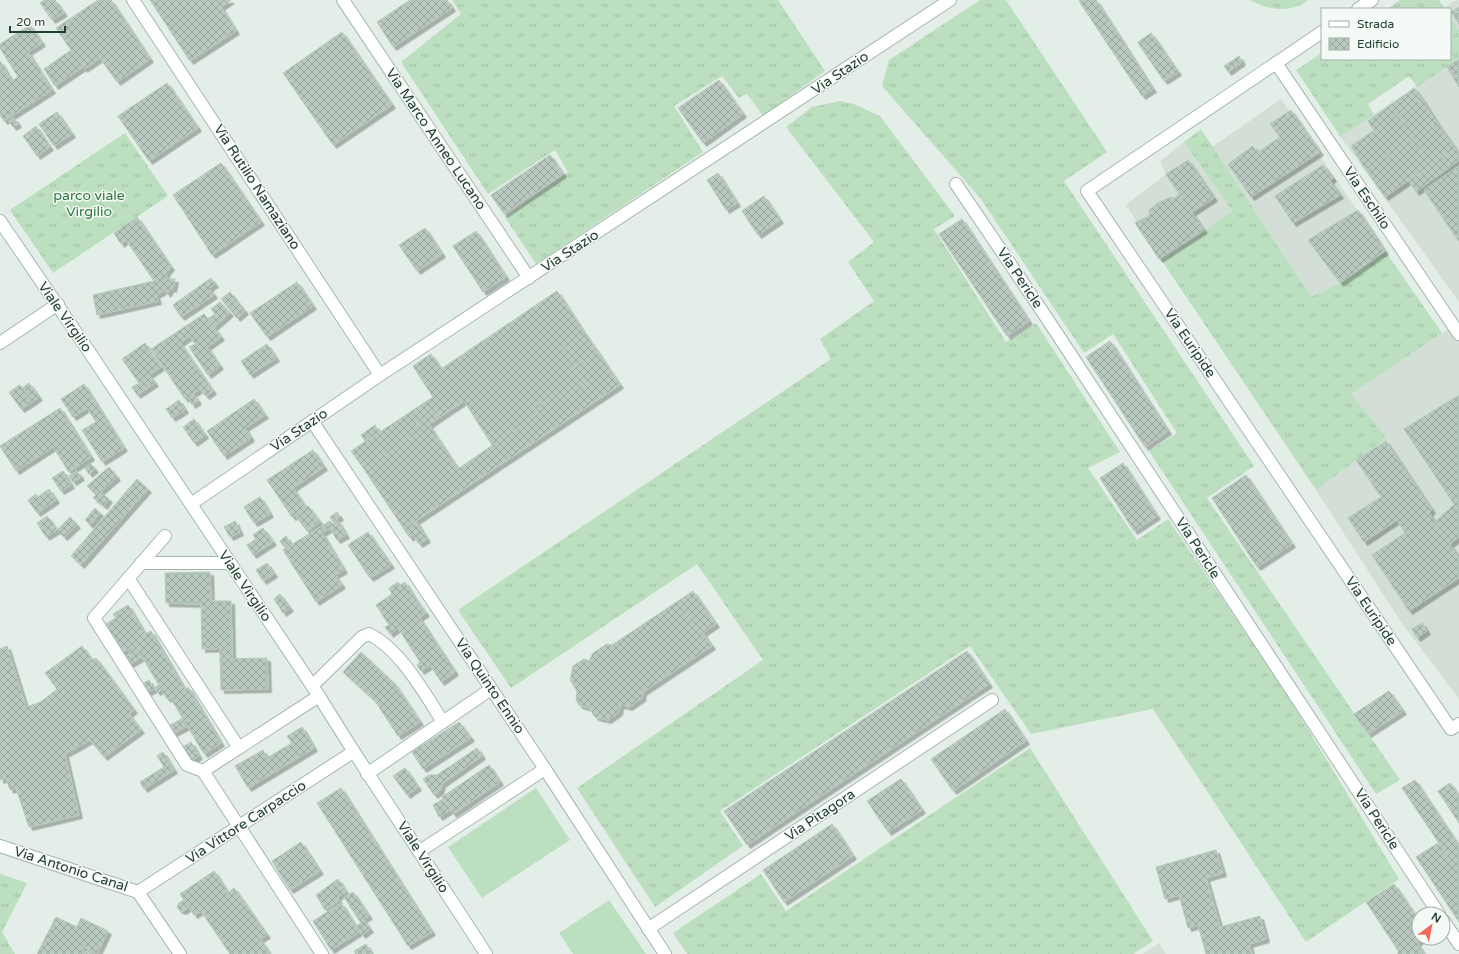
<svg xmlns="http://www.w3.org/2000/svg" width="1459" height="954" viewBox="0 0 1459 954" font-family="'Varela Round',sans-serif">
  <defs>
    <pattern id="grass-tufts" width="24" height="20" patternUnits="userSpaceOnUse"><rect width="24" height="20" fill="#bcdfc0"/><path d="M3 7l-1-3M5 7V3M7 7l1-3M15 17l-1-3M17 17v-4M19 17l1-3" fill="none" stroke="#a1c0a5"/></pattern>
    <pattern id="building-cross-hatch" width="8" height="8" patternUnits="userSpaceOnUse"><rect width="8" height="8" fill="#b9c9c0"/><path d="M0 0l8 8M0 8l8-8" fill="none" stroke="#96a59d"/></pattern>
    <filter id="shadow"><feDropShadow dx="3.5" dy="3.5" stdDeviation="0" flood-color="#0004"/></filter>
  </defs>
  <rect width="100%" height="100%" fill="#e4eee8"/>
  <!-- built -->
  <g fill="#d2ded6">
    <polygon points="1456,0 1459,0 1459,30 1450,17 1450,9 1444,8"/>
    <polygon points="1459,59 1459,302 1340,136"/>
    <polygon points="1281,99 1385,251 1340,283 1311,297 1212,147"/>
    <polygon points="1184,142 1232,211 1162,261 1126,205 1166,174 1160,161"/>
    <polygon points="1459,325 1459,699 1401,622 1316,490 1385,438 1351,394 1442,333"/>
    <polygon points="1159,943 1166,954 1143,954"/>
  </g>
  <!-- grass -->
  <g fill="url(#grass-tufts)">
    <polygon points="452,0 778,0 825,71 763,116 747,94 739,98 722,76 674,106 703,152 536,264 505,217 568,172 555,150 488,194 401,62 461,14"/>
    <polygon points="980,0 1006,0 1107,152 1064,181 1254,466 1207,498 1400,780 1376,794 1149,451 1177,433 1113,334 1084,353 981,199 882,86 889,60"/>
    <path d="M1250,0H1308C1291,14 1268,10 1250,0Z"/>
    <polygon points="1400,0 1439,0 1445,9 1387,9"/>
    <polygon points="1450,17 1459,30 1459,59 1417,87 1409,76 1368,104 1374,115 1340,136 1296,70 1322,53 1322,59 1450,59"/>
    <polygon points="840,101 854,104 880,116 955,216 934,229 1006,342 1036,323 1120,452 1088,468 1137,540 1168,519 1283,688 1399,879 1306,942 1153,709 1031,734 970,646 720,811 743,846 655,907 577,788 763,660 697,564 511,688 458,610 831,359 820,339 874,301 848,262 874,242 786,127 812,107"/>
    <polygon points="1201,129 1311,297 1340,283 1385,251 1442,333 1351,394 1386,438 1316,490 1162,261 1232,211 1184,142"/>
    <polygon points="125,133 168,196 53,273 10,210"/>
    <polygon points="1030,748 1153,941 1133,954 687,954 673,933 761,874 786,911"/>
    <polygon points="0,874 27,883 2,932 15,954 0,954"/>
  </g>
  <!-- pitch -->
  <g fill="#bcdfc0">
    <polygon points="536,788 570,840 482,898 448,847"/>
    <polygon points="609,900 646,954 573,954 559,933"/>
  </g>
  <!-- building -->
  <g fill="url(#building-cross-hatch)" stroke="#b6c8bd" fill-rule="evenodd" filter="url(#shadow)">
    <polygon points="44,0 55,0 64,13 52,20 40,3"/>
    <polygon points="98,0 111,0 150,59 117,82 100,58 84,69 56,28"/>
    <polygon points="150,0 231,0 221,7 236,31 190,61"/>
    <polygon points="410,0 447,0 452,8 393,47 377,22"/>
    <polygon points="1081,0 1096,0 1153,89 1142,96 1079,1"/>
    <polygon points="1459,7 1459,24 1451,12"/>
    <polygon points="30,25 42,43 28,52 52,90 4,121 0,115 0,61 12,81 18,77 0,48 0,44"/>
    <polygon points="342,32 392,105 333,145 283,73"/>
    <polygon points="1151,33 1156,40 1142,49 1138,42"/>
    <polygon points="1156,40 1178,72 1164,81 1142,49"/>
    <polygon points="71,50 83,67 55,86 44,69"/>
    <polygon points="1239,56 1242,62 1228,72 1224,66"/>
    <polygon points="1459,59 1459,87 1447,67"/>
    <polygon points="719,80 743,114 703,143 678,108"/>
    <polygon points="167,83 198,128 149,161 118,116"/>
    <polygon points="1414,88 1422,99 1374,131 1368,121"/>
    <polygon points="1422,99 1438,124 1414,139 1397,115"/>
    <polygon points="1291,110 1320,152 1251,197 1228,164 1253,146 1257,153 1280,137 1270,124"/>
    <polygon points="57,112 72,134 54,146 39,124"/>
    <polygon points="1397,115 1414,139 1366,170 1351,146"/>
    <polygon points="14,118 18,124 13,127 9,121"/>
    <polygon points="1438,124 1455,148 1432,164 1414,139"/>
    <polygon points="36,126 50,147 37,156 23,136"/>
    <polygon points="1414,139 1432,164 1385,197 1366,170"/>
    <polygon points="1455,148 1459,153 1459,160 1416,192 1409,181"/>
    <polygon points="550,155 563,174 504,214 491,195"/>
    <polygon points="1188,160 1214,198 1191,213 1166,174"/>
    <polygon points="221,163 261,222 212,255 173,195"/>
    <polygon points="1323,165 1333,178 1330,181 1340,195 1293,223 1275,196"/>
    <polygon points="1459,166 1459,237 1457,239 1424,190"/>
    <polygon points="718,173 737,203 726,210 707,180"/>
    <polygon points="1179,194 1204,230 1159,259 1135,223 1150,215 1149,210 1159,202 1172,197 1173,199"/>
    <polygon points="764,196 780,220 758,235 742,211"/>
    <polygon points="1358,210 1385,251 1340,283 1308,240"/>
    <polygon points="137,217 171,267 166,273 167,279 175,279 173,289 171,288 167,294 165,290 156,295 158,301 97,315 93,295 154,281 126,240 121,244 114,233"/>
    <polygon points="962,219 1029,321 1007,336 939,234"/>
    <polygon points="425,228 442,254 417,271 399,245"/>
    <polygon points="476,231 506,277 483,292 453,246"/>
    <polygon points="211,278 215,284 209,288 214,295 181,317 173,305"/>
    <polygon points="297,282 313,306 267,337 250,313"/>
    <polygon points="557,291 585,334 563,349 586,383 562,399 558,392 535,407 539,413 492,445 464,401 440,417 436,411 416,424 421,431 364,469 351,451 433,397 413,366 431,354 441,369"/>
    <polygon points="230,292 245,311 237,318 221,299"/>
    <polygon points="220,302 230,313 214,327 208,319 215,314 211,309"/>
    <polygon points="204,314 221,337 207,347 220,366 208,375 189,347 195,344 190,336 180,343 213,391 206,396 200,389 185,399 151,349"/>
    <polygon points="585,334 597,351 575,367 563,349"/>
    <polygon points="1110,341 1168,431 1145,447 1086,357"/>
    <polygon points="145,343 161,367 149,375 155,383 137,395 132,387 139,383 122,359"/>
    <polygon points="267,344 276,358 250,375 241,361"/>
    <polygon points="597,351 620,385 404,529 364,469 421,431 416,424 436,411 440,417 429,425 458,469 539,413 535,407 558,392 562,399 586,383 575,367"/>
    <polygon points="29,383 39,397 32,402 22,388"/>
    <polygon points="84,384 124,448 102,462 82,430 96,422 87,408 73,417 61,399"/>
    <polygon points="20,385 32,402 21,409 9,392"/>
    <polygon points="194,395 198,401 192,405 189,399"/>
    <polygon points="1459,395 1459,500 1454,504 1404,429"/>
    <polygon points="254,399 265,415 245,428 251,438 224,456 207,431"/>
    <polygon points="179,400 185,410 172,418 166,409"/>
    <polygon points="60,408 91,457 69,472 53,447 16,471 0,446"/>
    <polygon points="194,419 205,435 194,443 183,427"/>
    <polygon points="375,425 379,432 365,441 361,435"/>
    <polygon points="1386,441 1432,510 1429,513 1459,558 1459,578 1409,611 1372,555 1405,533 1397,520 1364,542 1348,518 1381,497 1356,460"/>
    <polygon points="313,450 324,467 293,488 306,508 292,517 267,480"/>
    <polygon points="90,463 95,469 89,474 85,468"/>
    <polygon points="1123,463 1157,516 1134,531 1100,478"/>
    <polygon points="109,467 117,477 100,492 109,499 104,506 93,498 96,495 87,486"/>
    <polygon points="63,471 71,485 61,491 52,478"/>
    <polygon points="77,471 81,477 73,482 69,476"/>
    <polygon points="1246,475 1292,544 1257,567 1212,498"/>
    <polygon points="137,479 148,489 81,565 71,556"/>
    <polygon points="49,489 56,500 37,513 28,500 36,494 38,497"/>
    <polygon points="260,497 270,514 254,523 244,507"/>
    <polygon points="1459,500 1459,537 1450,544 1435,522"/>
    <path d="M308,506L320,522L307,531L295,515ZM309,511L317,521L307,529L299,518Z"/>
    <polygon points="95,508 100,513 90,525 85,520"/>
    <polygon points="309,511 317,521 307,529 299,518"/>
    <polygon points="337,512 340,517 333,522 330,517"/>
    <polygon points="47,516 57,530 46,537 37,523"/>
    <polygon points="70,517 77,525 64,537 57,530"/>
    <polygon points="235,521 240,532 230,537 224,527"/>
    <polygon points="330,521 332,524 338,521 346,535 337,540 330,528 322,533 344,570 335,575 342,585 316,602 283,550"/>
    <polygon points="416,521 427,539 419,544 413,535 410,538 404,529"/>
    <polygon points="263,528 273,542 253,555 247,545 256,539 253,535"/>
    <polygon points="368,532 391,565 370,578 348,545"/>
    <polygon points="286,536 290,543 284,547 280,541"/>
    <polygon points="267,563 274,574 263,581 256,570"/>
    <polygon points="210,572 211,601 231,601 232,648 202,649 201,604 166,603 165,573"/>
    <polygon points="398,582 400,585 405,582 413,595 407,599 455,672 441,682 430,665 421,671 417,665 420,662 398,628 390,634 385,627 389,625 376,605 392,594 389,588"/>
    <polygon points="693,591 716,624 703,633 712,646 709,648 678,601"/>
    <polygon points="280,594 290,608 283,613 274,599"/>
    <polygon points="413,595 419,604 413,609 407,599"/>
    <polygon points="678,601 709,648 643,692 642,698 629,707 622,705 620,706 619,712 608,720 595,717 589,708 579,705 576,700 577,691 570,680 573,666 584,659 589,661 593,653 607,644 612,645"/>
    <polygon points="419,604 426,613 419,618 413,609"/>
    <polygon points="128,605 145,634 151,631 185,690 188,687 221,743 204,754 170,697 167,699 135,645 121,653 104,625 116,618 113,614"/>
    <polygon points="1422,623 1427,631 1417,638 1412,629"/>
    <polygon points="135,645 142,657 128,665 124,658 131,654 128,649"/>
    <polygon points="7,646 26,707 41,702 57,689 45,673 82,646 92,660 96,658 134,710 129,714 141,730 104,757 90,740 65,754 79,815 29,827 16,788 10,790 6,778 0,780 0,649"/>
    <rect x="220" y="648" width="12" height="11"/>
    <polygon points="967,651 989,684 747,845 724,811"/>
    <polygon points="361,652 394,683 420,722 398,736 375,701 343,672"/>
    <polygon points="267,658 268,689 221,690 220,659"/>
    <polygon points="149,680 154,689 146,693 141,685"/>
    <polygon points="158,685 161,690 157,692 154,688"/>
    <polygon points="1389,691 1403,711 1368,734 1354,714"/>
    <polygon points="1005,709 1026,741 953,791 931,759"/>
    <polygon points="183,718 187,726 172,734 167,727"/>
    <polygon points="459,722 471,738 423,769 412,752"/>
    <polygon points="302,727 314,748 248,788 235,766 263,750 267,758 292,743 287,736"/>
    <polygon points="191,742 199,756 189,762 181,748"/>
    <polygon points="477,748 482,756 442,784 440,791 434,795 423,779 429,775 437,775"/>
    <polygon points="163,752 174,770 144,789 140,782 164,767 157,756"/>
    <polygon points="489,765 500,782 453,814 442,797"/>
    <polygon points="405,768 418,787 407,795 393,776"/>
    <polygon points="901,779 922,810 888,832 867,801"/>
    <polygon points="1415,780 1459,846 1459,873 1402,788"/>
    <polygon points="1450,783 1459,797 1459,823 1438,791"/>
    <polygon points="341,788 432,932 408,946 317,803"/>
    <polygon points="443,799 450,810 439,817 433,805"/>
    <polygon points="832,824 853,856 784,902 763,870"/>
    <polygon points="301,842 320,871 290,890 272,861"/>
    <polygon points="1438,843 1459,873 1459,922 1416,857"/>
    <polygon points="1216,850 1223,873 1206,878 1220,927 1260,916 1266,939 1249,944 1252,954 1206,954 1198,925 1188,928 1179,895 1165,899 1156,867"/>
    <polygon points="214,871 228,893 234,888 267,935 260,939 270,954 230,954 201,911 194,915 189,907 183,911 179,910 177,907 179,903 184,900 180,894"/>
    <polygon points="338,879 346,892 337,897 339,901 325,910 316,895"/>
    <polygon points="1394,884 1419,921 1419,938 1423,938 1417,943 1424,954 1397,954 1399,952 1366,902"/>
    <polygon points="353,892 369,916 363,919 370,929 362,935 356,926 361,923 344,897"/>
    <polygon points="341,903 359,932 331,950 313,921"/>
    <polygon points="56,917 77,927 81,918 108,931 97,954 83,947 82,950 91,954 37,954"/>
    <polygon points="366,944 372,954 356,954 354,951"/>
  </g>
  <g fill="none" stroke-linecap="round" stroke-linejoin="round">
    <defs>
      <g id="street">
        <polyline points="133,0 380,375"/>
        <polyline points="343,0 529,278"/>
        <polyline points="1358,9 1372,0"/>
        <polyline points="1322,32 1087,191 1451,729 1459,724"/>
        <polyline points="1276,63 1459,334"/>
        <polyline points="956,184 1042,311 1439,914"/>
        <polyline points="0,343 58,304"/>
        <polyline points="312,421 545,769 665,954"/>
        <polyline points="191,504 380,375 950,0"/>
        <polyline points="165,536 94,618 187,765 203,771"/>
        <polyline points="141,563 230,563"/>
        <polyline points="128,578 239,748"/>
        <path d="M312,686L362,637L369,634C400,649 425,694 443,722"/>
        <polyline points="319,696 203,771 322,954"/>
        <polyline points="367,774 491,689"/>
        <polyline points="0,846 138,892 180,954"/>
        <polyline points="420,851 545,769"/>
        <polyline points="138,892 353,752"/>
        <polyline points="1443,920 1459,944"/>
        <polyline points="648,929 992,700"/>
      </g>
      <path id="secondary" d="M0,221L90,353L319,696C372,783 431,868 486,954"/>
    </defs>
    <!-- street casing -->
    <use href="#street" stroke="#a6b6ae" stroke-width="14"/>
    <!-- secondary casing -->
    <use href="#secondary" stroke="#a2baae" stroke-width="14"/>
    <!-- street -->
    <use href="#street" stroke="#fff" stroke-width="12"/>
    <!-- secondary -->
    <use href="#secondary" stroke="#fff" stroke-width="12"/>
  </g>
  <g text-anchor="middle" dominant-baseline="central" stroke-width="3" stroke-linejoin="round" paint-order="stroke">
    <!-- street labels -->
    <g font-size="14" fill="#224033" stroke="#f5faf6">
      <text transform="translate(840 73) rotate(-34)">Via Stazio</text>
      <text transform="translate(436 139) rotate(56)">Via Marco Anneo Lucano</text>
      <text transform="translate(257 187) rotate(57)">Via Rutilio Namaziano</text>
      <text transform="translate(1367 198) rotate(56)">Via Eschilo</text>
      <text transform="translate(570 251) rotate(-33)">Via Stazio</text>
      <text transform="translate(1020 278) rotate(56)">Via Pericle</text>
      <text transform="translate(65 317) rotate(55)">Viale Virgilio</text>
      <text transform="translate(1190 343) rotate(56)">Via Euripide</text>
      <text transform="translate(299 430) rotate(-34)">Via Stazio</text>
      <text transform="translate(1198 548) rotate(57)">Via Pericle</text>
      <text transform="translate(245 586) rotate(56)">Viale Virgilio</text>
      <text transform="translate(1371 611) rotate(56)">Via Euripide</text>
      <text transform="translate(490 686) rotate(56)">Via Quinto Ennio</text>
      <text transform="translate(820 815) rotate(-34)">Via Pitagora</text>
      <text transform="translate(1377 819) rotate(57)">Via Pericle</text>
      <text transform="translate(246 822) rotate(-33)">Via Vittore Carpaccio</text>
      <text transform="translate(423 857) rotate(57)">Viale Virgilio</text>
      <text transform="translate(71 869) rotate(18)">Via Antonio Canal</text>
    </g>
    <!-- park labels -->
    <g font-size="14" fill="#2b783d" stroke="#f5faf6">
      <text x="89" y="195">parco viale<tspan x="89" dy="16">Virgilio</tspan></text>
    </g>
  </g>
  <!-- legend -->
  <rect x="1321" y="8" width="130" height="52" fill="#f5faf6" stroke="#a1b0a8"/>
  <rect x="1329" y="21" width="20" height="6" fill="#ffffff" stroke="#a1b0a8"/>
  <text x="1357" y="28" font-size="12" fill="#224033">Strada</text>
  <rect x="1329" y="38" width="20" height="12" fill="url(#building-cross-hatch)" stroke="#a1b0a8"/>
  <text x="1357" y="48" font-size="12" fill="#224033">Edificio</text>
  <!-- north arrow -->
  <g transform="translate(1431 926) rotate(32)"><circle r="19" fill="#f5faf6" stroke="#a1b0a8"/>
  <path d="M0-3L7 15L0 10L-7 15Z" fill="#f5675a"/>
  <text y="-6" font-size="11" font-weight="bold" text-anchor="middle" fill="#224033">N</text>
  </g>
  <!-- scale -->
  <path d="M10 26v6h55v-6" fill="none" stroke="#224033" stroke-width="2"/>
  <text x="16" y="26" font-size="12" fill="#224033" stroke="#f5faf6" stroke-width="3" paint-order="stroke">20 m</text>
</svg>
